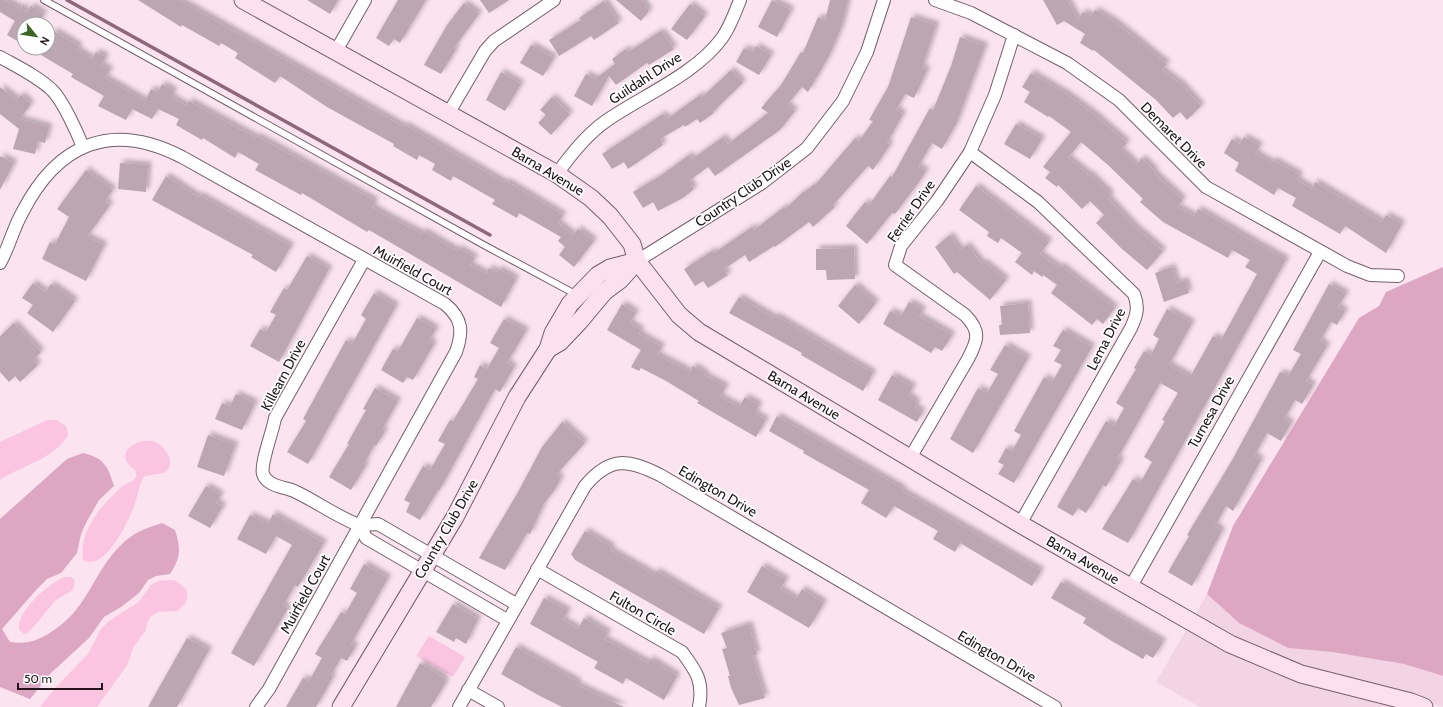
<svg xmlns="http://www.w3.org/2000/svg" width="1443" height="707" viewBox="0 0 1443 707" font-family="Cabin,sans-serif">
  <defs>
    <filter id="shadow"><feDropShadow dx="3.5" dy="-3.5" stdDeviation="2" flood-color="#0004"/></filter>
  </defs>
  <rect width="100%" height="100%" fill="#fbe3ef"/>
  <!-- built -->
  <g fill="#f3d4e4">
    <polygon points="1207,594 1239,623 1287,648 1332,652 1404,664 1443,676 1443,707 1412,696 1303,668 1232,639 1194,617"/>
    <polygon points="1188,627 1408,707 1200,707 1156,682"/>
  </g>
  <!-- green -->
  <g fill="#fbc4e1">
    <path d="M47,420H56L66,426L68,435C55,459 22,465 0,480V442Z"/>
    <path d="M144,441C148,441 153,440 157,443C165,447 177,464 165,472C159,475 150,474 144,477C138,486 138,496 134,506C128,522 105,572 83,560C78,531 103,503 123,486C128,482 132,483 136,477V471C134,468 129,466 127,462C120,451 135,442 144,441Z"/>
    <path d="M65,577H71L75,581L73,590L56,600L29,632L25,634L20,631C13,614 50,582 65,577Z"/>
    <path d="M171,580L176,581L186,589C190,598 185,606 177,611L158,612L151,616L147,623L146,630L134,646L127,665L97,707H40L57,686L88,654L101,629L109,621L139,602L151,585L158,581Z"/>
    <polygon points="429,636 465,657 453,677 416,656"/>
  </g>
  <!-- forest -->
  <g fill="#dda6c3">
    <polygon points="1443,267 1443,676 1404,664 1332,652 1288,648 1239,623 1207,594 1233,526 1359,318 1379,306 1386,292"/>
    <path d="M83,453C104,458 108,466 114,486L99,500L87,521L81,534L77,553L61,573L47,579L37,589L2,629L10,642C26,644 34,642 48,634C88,611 91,575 120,546C132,533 146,528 162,523L175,530C181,549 181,557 170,574L156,576L148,580L139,593L121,607L104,617L89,638L51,673L30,699L0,687V519L67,459Z"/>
  </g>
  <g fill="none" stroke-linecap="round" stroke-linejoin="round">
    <!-- stream -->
    <polyline stroke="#8f677d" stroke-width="3.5" points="67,0 490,235"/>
  </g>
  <!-- building -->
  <g fill="#bca6b1" filter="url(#shadow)">
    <polygon points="0,0 5,0 21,9 24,4 24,10 27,12 31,6 44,14 38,24 24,24 24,33 19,42 7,35 15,21 0,12"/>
    <polygon points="138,0 179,0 404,127 405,125 505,183 506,181 563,215 558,223 573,235 578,229 594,241 574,267 559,255 565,247 558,241 561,237 519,213 517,218 492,204 495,200 453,176 451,181 432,170 435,164 419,155 417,160 393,146 394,144 327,107 280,76 275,83 235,58 238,53 221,43 219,46 182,25 181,27"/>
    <polygon points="307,0 338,0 330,14"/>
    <polygon points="398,0 426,0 400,43 394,39 389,46 376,38"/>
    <polygon points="480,0 509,0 489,13"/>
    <polygon points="616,0 642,0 649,11 641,21"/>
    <polygon points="772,0 791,10 777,37 758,27"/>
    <polygon points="830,0 848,0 841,28 829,56 808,92 802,87 787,105 795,111 780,130 715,176 708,167 689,181 694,189 683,198 658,211 653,202 643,208 633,192 660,176 689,155 692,159 723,137 728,144 768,113 761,108 781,85 801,52 803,53 818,17 825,20"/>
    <polygon points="1043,0 1067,0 1078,20 1083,12 1091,16 1095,10 1115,22 1167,64 1162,70 1182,85 1201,106 1187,120 1180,112 1173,118 1156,100 1094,50 1093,51 1080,43 1085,34 1064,21 1057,25"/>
    <polygon points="604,1 619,23 594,40 591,36 559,56 549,40 581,20 579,18"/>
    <polygon points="464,3 479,14 454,48 456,49 441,74 424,65 447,25"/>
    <polygon points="690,4 705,16 687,40 671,29"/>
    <polygon points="911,17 936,25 922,68 927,70 914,98 905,94 896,110 903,114 887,143 890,145 873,170 868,166 833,205 835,207 813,227 809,222 775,247 774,246 749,262 745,255 724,269 728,275 708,288 703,281 695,286 684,269 712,251 714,253 752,227 754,230 784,207 785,209 804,191 805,192 814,184 815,185 855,138 859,141 873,121 869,120 888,87"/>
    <polygon points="54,31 79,46 77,50 92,59 96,52 106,57 101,65 110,70 105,78 145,101 151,89 158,92 162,84 174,91 171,97 187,106 189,101 256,138 257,136 375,201 372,207 389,217 422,234 423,231 457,251 458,248 475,258 470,265 486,274 489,268 497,272 499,269 516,279 501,307 369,230 367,232 302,193 301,195 255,170 259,164 238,152 235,158 203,138 202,140 176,125 179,119 158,109 152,119 132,109 126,120 98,106 104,96 71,77 73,74 41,55 44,48 48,48 48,42"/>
    <polygon points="659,32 662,32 674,49 649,65 647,63 616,85 609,76 592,106 574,96 586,74 595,79 615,64 612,59 626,49 628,52"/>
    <polygon points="960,37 985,46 956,124 942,149 932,143 918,167 926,171 919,182 895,214 892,213 867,244 846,226 865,202 869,205 890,176 892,177 930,108 933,110 951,66"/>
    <polygon points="531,45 554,58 543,76 520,63"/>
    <polygon points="756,46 771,55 759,75 736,62 744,48 753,52"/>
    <polygon points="731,70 743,83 713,112 714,113 700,123 697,119 685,127 684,125 660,139 663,145 628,169 624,162 612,169 602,154 663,114 667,119 700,95 702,97"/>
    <polygon points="501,72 521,84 505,111 486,100"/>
    <polygon points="1031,73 1068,95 1095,115 1127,143 1121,150 1136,165 1142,158 1155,171 1154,173 1183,200 1177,207 1194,216 1198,209 1286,260 1128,543 1102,529 1133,479 1140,483 1152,462 1144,457 1165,421 1162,420 1178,393 1160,383 1117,459 1121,461 1106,487 1103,485 1086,513 1078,508 1073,516 1057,507 1106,421 1114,426 1124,408 1116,403 1136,369 1134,368 1144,351 1151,355 1159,339 1153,335 1167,309 1192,323 1169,365 1190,377 1213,336 1221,340 1257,274 1245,267 1250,260 1232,250 1228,258 1163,222 1140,202 1143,199 1108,165 1081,142 1068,158 1089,175 1090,174 1111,195 1108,198 1135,227 1163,251 1147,270 1122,249 1096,223 1104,215 1090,201 1082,209 1058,185 1057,187 1045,178 1050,172 1043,167 1071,132 1049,116 1048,117 1024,102 1030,92 1022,87"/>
    <polygon points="0,87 17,100 21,95 31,104 20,119 49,127 45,143 38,141 35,154 13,149 19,129 0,114"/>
    <polygon points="552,97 570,114 551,135 538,123 546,115 540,110"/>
    <polygon points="1016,124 1042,139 1030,159 1004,144"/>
    <polygon points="1244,137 1260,146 1255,153 1272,163 1273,160 1300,175 1297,180 1312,189 1315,182 1382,222 1386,215 1402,224 1386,253 1345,226 1340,234 1292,206 1296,198 1278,188 1274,195 1235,171 1239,163 1224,153 1232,139 1240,144"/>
    <polygon points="0,156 14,163 0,190"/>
    <polygon points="120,163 148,165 146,192 118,189"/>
    <polygon points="86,170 113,190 105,201 110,205 87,237 104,245 86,281 42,259 50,242 55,244 69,217 57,209"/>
    <polygon points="166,176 198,197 199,195 291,246 276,272 251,257 253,255 152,200"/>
    <polygon points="976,186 1049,242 1040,254 1059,268 1060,265 1115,308 1103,324 1097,319 1092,325 1051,293 1057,285 1043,275 1042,277 1034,271 1032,275 1015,262 1022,253 1001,238 998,243 987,236 989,232 959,210"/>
    <polygon points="950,235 960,250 967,245 982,264 984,262 1006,280 990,300 957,272 954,274 935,247"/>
    <polygon points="854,248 855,279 827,280 826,270 816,270 816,249"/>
    <polygon points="307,256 329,269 279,362 250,346 260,329 266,332 276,315 270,312 284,288 287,290"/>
    <polygon points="1172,267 1177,283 1185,280 1189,293 1164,302 1155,273"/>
    <polygon points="33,283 45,292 51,284 75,301 53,332 27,313 33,305 22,298"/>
    <polygon points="1329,284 1346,294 1338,307 1345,311 1337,325 1331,322 1320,341 1327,346 1306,381 1313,385 1302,404 1295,400 1284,419 1291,423 1281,441 1267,433 1254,456 1261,460 1233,511 1226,506 1215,526 1222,531 1192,586 1168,572 1189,536 1187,535 1231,462 1280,372 1288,376 1301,354 1293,350"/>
    <polygon points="855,285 876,303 859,324 838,306"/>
    <polygon points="374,293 396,306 308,464 287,452 306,421 303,419 346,340 352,344 366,319 361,315"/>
    <polygon points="739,297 774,318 776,316 873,373 863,391 801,355 802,353 729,313"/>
    <polygon points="909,302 923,310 919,316 952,335 942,351 935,347 931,353 883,324 890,311 901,316"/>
    <polygon points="1028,303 1030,333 1000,335 999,325 1002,325 1000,306"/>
    <polygon points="622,304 636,313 630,323 641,330 639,334 662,347 657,355 690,372 693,366 705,373 704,375 726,387 720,397 739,407 745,397 759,405 755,414 766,420 756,437 697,403 699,401 666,381 641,368 639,371 631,367 641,350 607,330"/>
    <polygon points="417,318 436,329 429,341 434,344 413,380 407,377 403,383 381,370 393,349 398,351"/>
    <polygon points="504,319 526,331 507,363 514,367 500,392 495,389 439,491 438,490 420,520 406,512 410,503 404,500 423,466 430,470 445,444 438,441 450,420 453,421 478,379 474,377 480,365 487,369 499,348 490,343"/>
    <polygon points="14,323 41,352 33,360 38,365 20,382 15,376 9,382 0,372 0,336"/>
    <polygon points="1063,330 1092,347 1014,483 998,474 1004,465 998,462 1006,448 1012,451 1021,435 1014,431 1044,377 1052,382 1062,365 1054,361 1061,350 1053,346"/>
    <polygon points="1005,345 1028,358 973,453 950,439 978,388 987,393 998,374 990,370"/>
    <polygon points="892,375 913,387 908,396 917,402 915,407 922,412 917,422 878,400"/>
    <polygon points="375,388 398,401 382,430 385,431 376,446 374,445 364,464 366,465 351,490 329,477 349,444 347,444 366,410 363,409"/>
    <polygon points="236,394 255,403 242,430 215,419 222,403 230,406"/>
    <polygon points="777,416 903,489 902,491 1041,571 1032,586 960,543 955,552 933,539 938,531 894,506 886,518 861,503 869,490 803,453 804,451 769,431"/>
    <polygon points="562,422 585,443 556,475 561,478 554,491 546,501 545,501 530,534 527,533 505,570 479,558 518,492 542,447"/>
    <polygon points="208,435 235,445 224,476 197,467"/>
    <polygon points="206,486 221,495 216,503 223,506 210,528 188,516"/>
    <polygon points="273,514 324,543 298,587 295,585 283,606 288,608 254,666 231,653 292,545 276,536 266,554 237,539 250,515 268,524"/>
    <polygon points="585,531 612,547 610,550 654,575 656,571 719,608 704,634 575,560 571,554"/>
    <polygon points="364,564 388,578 351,644 355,647 347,661 341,658 331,675 333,677 316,707 286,707 303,678 309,681 322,658 315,654 341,612 345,614 357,593 350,589"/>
    <polygon points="762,566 786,580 780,589 796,599 802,589 824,603 809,628 747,592"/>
    <polygon points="1061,582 1163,642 1153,658 1146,654 1143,659 1110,640 1083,623 1086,618 1051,598"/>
    <polygon points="544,598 568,611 563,620 578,629 584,618 608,633 604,639 648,663 650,659 677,676 664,700 626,678 623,684 594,668 598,662 530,624"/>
    <polygon points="453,604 478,619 466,644 456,638 454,642 436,632"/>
    <polygon points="749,624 757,655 752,656 765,698 739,705 731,688 728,676 730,676 722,649 727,648 721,633"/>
    <polygon points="187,638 209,650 177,707 148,707"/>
    <polygon points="516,647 578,682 577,685 624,707 562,707 538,695 501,674"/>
    <polygon points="420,663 445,678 443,680 446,682 431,707 396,707"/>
  </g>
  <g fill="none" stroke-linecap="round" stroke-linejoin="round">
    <defs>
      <polyline id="lane" points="44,0 482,244 577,295"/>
      <g id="street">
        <polyline points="935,0 971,13 1067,63 1119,100 1206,187 1347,266 1370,275 1398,276"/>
        <polyline points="336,51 365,0"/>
        <path d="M0,57C18,67 37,76 52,90C63,101 77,132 83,147"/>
        <polyline points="448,114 485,51 494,41 554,0"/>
        <path d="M970,152L1038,202L1134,294C1139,307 1137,315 1131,328L1020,524"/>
        <path d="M557,174C571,154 586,135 606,121C642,96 696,74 722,38C730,27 735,13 740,0"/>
        <path d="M364,260L275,418C273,431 260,464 263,474C267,486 284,487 294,491C314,500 339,518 359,525C364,526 372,524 378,524L516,604"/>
        <polyline points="637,261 762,183 807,148 843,101 867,52 884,0"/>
        <path d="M0,263C9,247 13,229 22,213C57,144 111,120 182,157L445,304C463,319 463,332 456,352L269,689L256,707"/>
        <path d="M910,458L968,359C978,340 981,331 965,315L895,265L901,246L937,201L970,152L995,95L1014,35"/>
        <polyline points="360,525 366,538 507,620"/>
        <path d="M537,569L682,652C696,671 704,681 699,707"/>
        <polyline points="1130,588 1320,252"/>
        <polyline points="468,690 498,707"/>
        <path d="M459,707L585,486C610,456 628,459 660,475L1055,707"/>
      </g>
      <g id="secondary">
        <polyline points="243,0 557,174 591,198 610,216 632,244 637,261 679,315 699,332 1020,524 1230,644 1301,674 1411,702 1424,707"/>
        <polyline points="548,349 560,342 579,322 604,292 620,280 637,261"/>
        <polyline points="341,707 455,517 517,397 548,349 553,333 570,304 598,275 610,268 637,261"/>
      </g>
    </defs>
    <!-- lane casing -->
    <use href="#lane" stroke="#735f69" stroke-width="8"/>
    <!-- street casing -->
    <use href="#street" stroke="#735f69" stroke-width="14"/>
    <!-- secondary casing -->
    <use href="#secondary" stroke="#735f69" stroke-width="19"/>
    <!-- lane -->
    <use href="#lane" stroke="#fff" stroke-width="6"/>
    <!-- street -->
    <use href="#street" stroke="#fff" stroke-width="12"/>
    <!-- secondary -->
    <use href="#secondary" stroke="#fce0ef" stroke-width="17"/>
  </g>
  <g text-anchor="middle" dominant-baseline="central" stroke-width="3.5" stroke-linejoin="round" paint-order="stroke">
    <!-- street labels -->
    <g font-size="14" fill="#1e161a" stroke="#fff">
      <text transform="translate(645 78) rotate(-33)">Guildahl Drive</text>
      <text transform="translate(1174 135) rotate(45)">Demaret Drive</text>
      <text transform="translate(548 171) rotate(31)">Barna Avenue</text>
      <text transform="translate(743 192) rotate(-34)">Country Club Drive</text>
      <text transform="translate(911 211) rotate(-55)">Ferrier Drive</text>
      <text transform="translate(413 270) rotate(29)">Muirfield Court</text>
      <text transform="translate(1106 339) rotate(-63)">Lema Drive</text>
      <text transform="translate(283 375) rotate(-62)">Killearn Drive</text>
      <text transform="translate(804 395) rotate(31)">Barna Avenue</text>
      <text transform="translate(1211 412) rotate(-61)">Turnesa Drive</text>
      <text transform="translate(718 491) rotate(30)">Edington Drive</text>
      <text transform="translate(446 529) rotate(-60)">Country Club Drive</text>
      <text transform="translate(1083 560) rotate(30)">Barna Avenue</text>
      <text transform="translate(305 594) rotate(-61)">Muirfield Court</text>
      <text transform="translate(643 613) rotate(30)">Fulton Circle</text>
      <text transform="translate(997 656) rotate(30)">Edington Drive</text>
    </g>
  </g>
  <!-- north arrow -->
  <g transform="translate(36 36) rotate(120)"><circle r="19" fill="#ffffff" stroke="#a5a2a3"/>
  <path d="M0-3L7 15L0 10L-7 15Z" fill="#3b6623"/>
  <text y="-6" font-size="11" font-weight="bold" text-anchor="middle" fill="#1e161a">N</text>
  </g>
  <!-- scale -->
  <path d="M18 683v6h84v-6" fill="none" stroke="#1e161a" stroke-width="2"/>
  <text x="24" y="683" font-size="12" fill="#1e161a" stroke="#ffffff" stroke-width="3" paint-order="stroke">50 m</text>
</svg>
